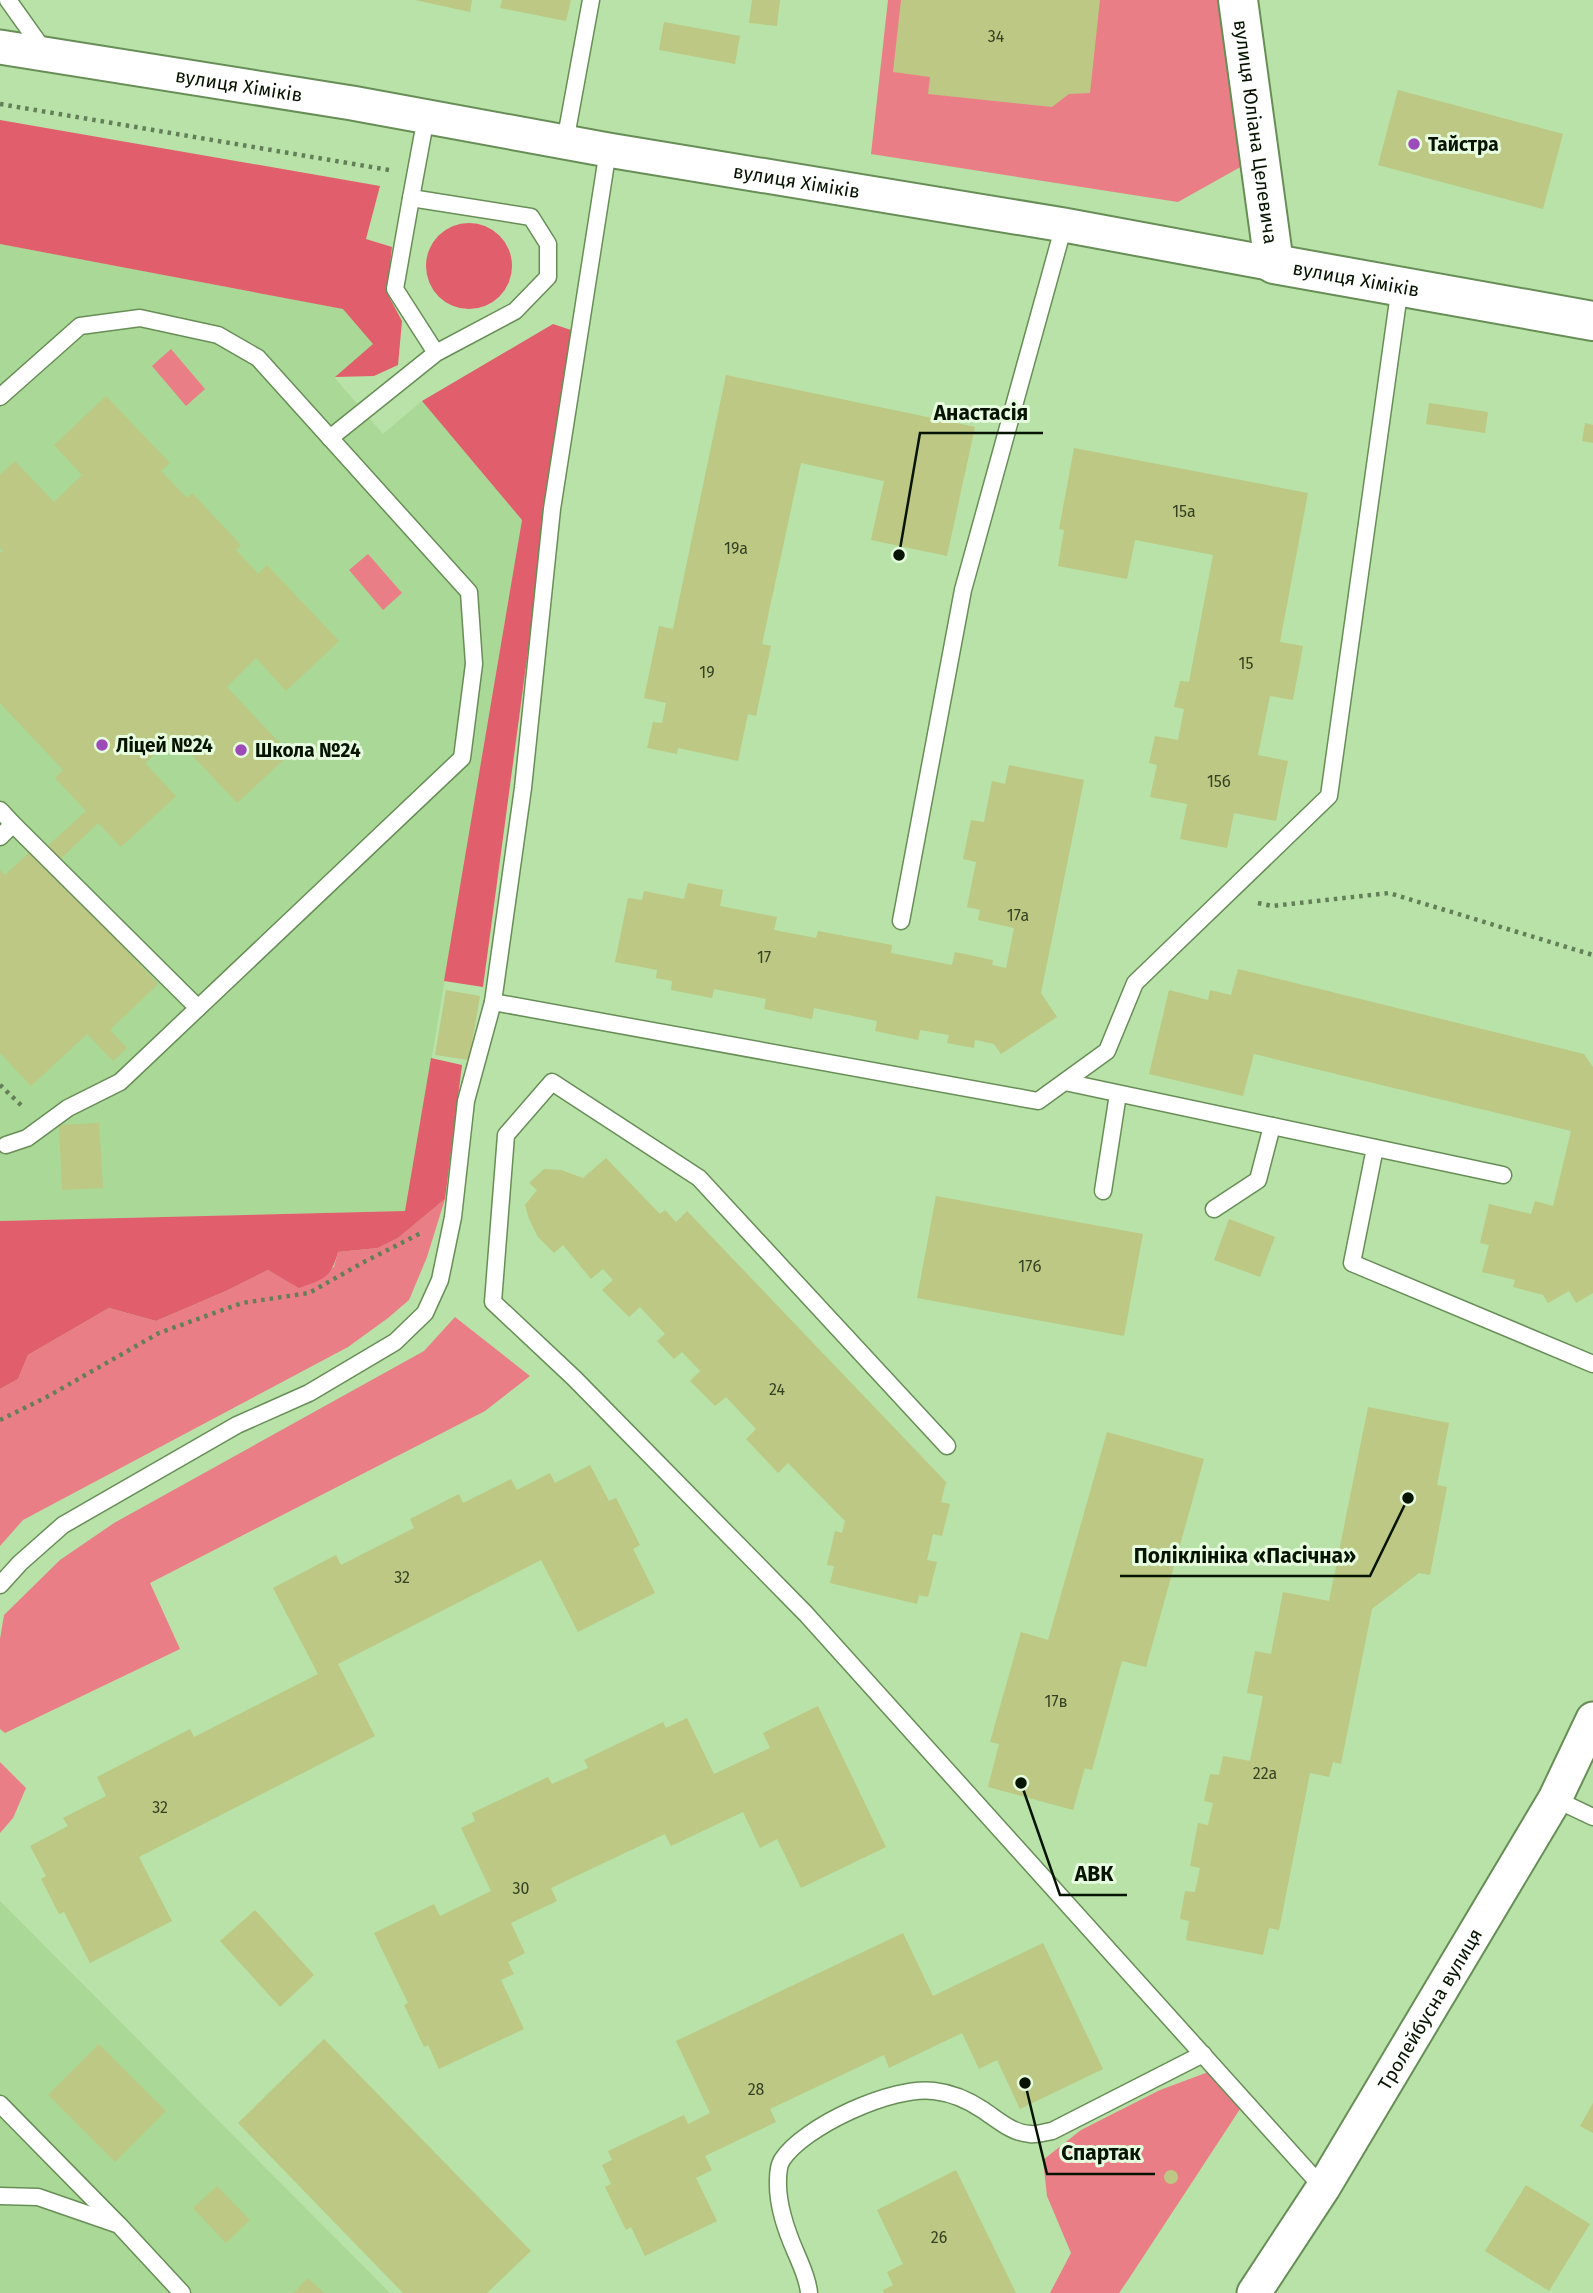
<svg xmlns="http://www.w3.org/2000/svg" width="1593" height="2293" viewBox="0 0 1593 2293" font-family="'Fira Sans',sans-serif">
  <rect width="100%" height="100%" fill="#b8e2a7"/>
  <!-- built -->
  <g fill="#aad896">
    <polygon points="0,244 344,309 374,344 335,378 383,434 422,401 522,520 406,1211 0,1221"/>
    <polygon points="0,1901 390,2293 0,2293"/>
  </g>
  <!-- green -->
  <g fill="#ea7e86">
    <polygon points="888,0 1222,0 1244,165 1178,202 871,154"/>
    <polygon points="171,349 205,389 186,406 152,366"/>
    <polygon points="368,554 402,593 383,610 349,570"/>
    <polygon points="445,1199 427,1257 409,1300 388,1318 348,1347 23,1520 0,1546 0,1389 18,1379 28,1355 109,1308 156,1321 226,1291 268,1270 299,1287 334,1267 338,1252 378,1248 398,1238"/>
    <polygon points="455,1317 530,1376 485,1411 150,1583 180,1649 5,1733 0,1729 0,1639 4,1615 60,1560 114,1523 424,1351"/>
    <polygon points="0,1762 26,1788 13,1818 0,1833"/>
    <polygon points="1211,2071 1242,2106 1128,2280 1119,2293 1050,2293 1071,2253 1047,2196 1043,2160 1081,2130 1160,2090"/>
  </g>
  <!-- forest -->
  <g fill="#e15e6c">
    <polygon points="0,120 380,186 366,239 392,247 387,293 402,321 398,365 374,376 335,377 373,344 343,309 0,244"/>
    <circle cx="469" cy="266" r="43"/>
    <polygon points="553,324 571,330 483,987 444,981 522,520 422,401"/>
    <path d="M431,1058L462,1065L445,1199L398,1238L378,1248L338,1252C331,1278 324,1279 299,1288L268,1270L226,1291L156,1321L109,1308L28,1355L18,1379L0,1389V1221L405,1211Z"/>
  </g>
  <!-- building -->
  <g fill="#bcc883">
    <polygon points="415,0 472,0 470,12"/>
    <polygon points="502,0 571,0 566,21 500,8"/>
    <polygon points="752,0 780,0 777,26 749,23"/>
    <polygon points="901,0 1100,0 1090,93 1069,94 1052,107 928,94 930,77 893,72"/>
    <polygon points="664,22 740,36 735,64 659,50"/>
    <polygon points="1398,90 1563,134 1543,209 1378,165"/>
    <polygon points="726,375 975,427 947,556 871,540 884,481 801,463 762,644 771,646 756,716 748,714 738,761 678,748 677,754 647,748 653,722 662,723 666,703 644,698 659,626 673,629"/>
    <polygon points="106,396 170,463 161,471 187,498 192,493 241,545 236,550 258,574 267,565 339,641 286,691 256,658 227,687 290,754 237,803 174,736 145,763 176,796 121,847 98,823 50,869 158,984 110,1030 127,1048 113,1061 87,1034 31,1086 0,1053 0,870 5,875 32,850 37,856 86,811 55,778 63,770 0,703 0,553 3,551 0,548 0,475 15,461 54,502 82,475 54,445"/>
    <polygon points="1429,403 1488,412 1485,433 1426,424"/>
    <polygon points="1585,423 1593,425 1593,443 1582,441"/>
    <polygon points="1074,448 1308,493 1280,642 1303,646 1293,700 1270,696 1258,755 1288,761 1276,821 1234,813 1227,848 1180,839 1187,804 1150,797 1157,765 1149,763 1155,736 1178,740 1184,709 1174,707 1180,681 1189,682 1213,555 1135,540 1127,579 1058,566 1064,530 1059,529"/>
    <polygon points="1009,765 1084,780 1041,993 1057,1017 1001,1054 994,1044 975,1040 974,1048 947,1043 949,1035 920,1030 918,1040 875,1031 877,1021 814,1008 812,1019 764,1009 766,999 714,989 712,998 671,990 672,981 656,978 657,970 615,962 628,898 642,900 644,891 684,899 688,883 723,890 720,906 777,917 774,930 816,938 818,931 892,945 891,953 952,965 955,952 993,960 992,965 1006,968 1014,928 978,920 980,910 967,907 976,862 963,859 971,820 984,822 992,781 1005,784"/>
    <polygon points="1238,969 1584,1054 1593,1067 1593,1293 1576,1303 1569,1291 1548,1303 1543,1295 1513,1287 1515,1280 1482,1272 1489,1245 1480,1243 1489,1204 1531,1214 1535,1201 1553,1206 1571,1131 1254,1054 1243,1096 1149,1074 1169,990 1208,1000 1210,990 1231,995"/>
    <polygon points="446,990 480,996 469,1060 435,1055"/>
    <polygon points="99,1123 103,1188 62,1190 59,1125"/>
    <polygon points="606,1158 660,1214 665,1210 676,1222 687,1211 946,1482 941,1502 950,1504 942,1536 933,1534 927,1560 937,1562 928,1597 919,1595 917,1604 830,1583 834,1566 827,1565 835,1531 842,1533 845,1521 788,1463 778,1473 746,1439 756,1429 726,1397 715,1406 690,1381 700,1371 682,1352 674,1359 657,1341 665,1334 640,1307 629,1317 602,1290 613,1280 603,1269 591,1279 563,1245 554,1253 538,1237 529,1219 525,1205 537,1190 529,1183 544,1169 561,1170 583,1178"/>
    <polygon points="936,1196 1143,1234 1124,1336 917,1298"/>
    <polygon points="1229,1219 1275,1237 1260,1277 1214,1260"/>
    <polygon points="1368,1407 1449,1423 1437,1485 1447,1487 1430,1575 1419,1573 1372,1609 1341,1764 1333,1762 1329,1777 1310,1773 1279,1930 1269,1928 1263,1955 1186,1940 1189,1921 1180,1919 1185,1891 1195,1892 1200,1868 1190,1866 1198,1823 1208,1825 1213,1803 1204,1801 1210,1774 1219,1775 1223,1756 1250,1761 1263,1696 1247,1693 1255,1651 1271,1654 1283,1592 1329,1601"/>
    <polygon points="1107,1432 1204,1459 1146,1667 1122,1661 1092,1770 1085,1768 1073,1810 988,1787 999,1744 990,1742 1021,1632 1048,1640"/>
    <polygon points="590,1465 609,1501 616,1498 640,1545 633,1549 655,1593 578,1632 541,1560 338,1664 375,1736 139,1857 172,1921 90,1963 64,1912 59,1914 41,1879 46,1876 30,1846 68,1826 63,1818 106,1796 97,1777 190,1729 194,1737 318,1674 273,1588 336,1555 341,1565 414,1528 410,1519 459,1494 463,1503 511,1479 517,1490 550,1473 555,1483"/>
    <polygon points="818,1706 886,1847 801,1888 777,1839 760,1848 743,1812 671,1846 665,1834 551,1888 557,1901 511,1923 525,1953 508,1962 514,1974 501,1980 524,2029 439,2069 428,2045 424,2047 404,2005 408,2003 374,1933 434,1904 440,1916 491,1891 461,1828 475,1821 472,1813 548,1777 552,1784 588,1768 584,1760 663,1722 666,1728 687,1718 714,1774 770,1748 763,1733"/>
    <polygon points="255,1910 314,1975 280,2007 220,1941"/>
    <polygon points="903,1933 933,1996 1043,1943 1103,2069 1020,2109 997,2060 979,2069 962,2033 889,2068 884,2055 770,2109 776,2122 705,2156 712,2170 696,2178 717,2221 645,2256 631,2227 626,2230 605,2187 611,2184 602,2165 612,2160 608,2151 684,2115 688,2124 710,2113 676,2041"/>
    <polygon points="324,2039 531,2251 487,2293 403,2293 238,2123"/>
    <polygon points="99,2044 166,2111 115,2162 48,2095"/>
    <polygon points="1593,2103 1593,2133 1580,2126"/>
    <polygon points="956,2170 1016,2293 884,2293 883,2290 893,2285 887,2272 903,2264 877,2210"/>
    <circle cx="1171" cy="2177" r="7"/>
    <polygon points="1526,2185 1590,2224 1549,2291 1485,2251"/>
    <polygon points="217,2186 250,2220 226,2243 193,2208"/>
    <polygon points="308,2278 324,2293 293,2293"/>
  </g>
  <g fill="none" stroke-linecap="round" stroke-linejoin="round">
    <defs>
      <g id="lane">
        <polyline points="8,0 45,52"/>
        <polyline points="565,142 591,0"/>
        <polyline points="411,198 426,117"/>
        <polyline points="0,397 80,326 140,318 218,335 258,358 469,592 474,664 462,758 120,1082 68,1108 27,1138 6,1145"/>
        <polyline points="330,438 436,353 515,311 548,277 548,244 531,217 411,198 395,289 436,353"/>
        <polyline points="0,810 13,824 0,837"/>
        <polyline points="13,824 198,1008"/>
        <polyline points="901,921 963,590 1064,225"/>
        <polyline points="493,1002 1038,1101 1107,1051 1135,983 1329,796 1400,286"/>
        <polyline points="1065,1082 1503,1175"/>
        <polyline points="1375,1148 1352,1263 1593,1364"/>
        <polyline points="1103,1191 1118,1094"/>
        <polyline points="1214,1209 1258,1180 1272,1126"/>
        <polyline points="947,1446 699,1178 552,1082 506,1135 493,1302 574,1378 806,1614 1323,2188"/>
        <polyline points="0,1585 20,1563 63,1525 237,1425 309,1393 395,1342 425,1313 440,1280 453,1217 466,1101 493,1002 523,788 552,509 608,150"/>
        <polyline points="1555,1799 1593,1817"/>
        <polyline points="0,2104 117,2223"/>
        <polyline points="0,2196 38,2197 119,2225 182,2293"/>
        <path d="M809,2293C808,2279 801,2265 796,2253C786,2230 777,2205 778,2180C778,2174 779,2165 782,2160C804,2126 894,2085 934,2091C952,2093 968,2100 983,2110C998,2120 1012,2133 1030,2134C1037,2135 1045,2132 1052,2131L1203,2054"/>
      </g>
      <g id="street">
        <path id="s1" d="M0,47L352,103L608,150L1064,225L1274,264"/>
        <path id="s2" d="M1254,2293L1323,2188L1555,1799L1593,1719"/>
      </g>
      <g id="secondary">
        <path id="s3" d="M1238,0L1274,264L1593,321"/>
      </g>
    </defs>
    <!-- lane casing -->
    <use href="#lane" stroke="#688e57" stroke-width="19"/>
    <!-- street casing -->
    <use href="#street" stroke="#688e57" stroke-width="37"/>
    <!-- secondary casing -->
    <use href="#secondary" stroke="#688e57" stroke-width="42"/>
    <!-- path -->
    <g stroke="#637f58" stroke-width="4.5" stroke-dasharray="3.5 5" stroke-linecap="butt">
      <polyline points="0,104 389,170"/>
      <polyline points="1258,903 1272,906 1389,893 1593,955"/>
      <polyline points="0,1085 22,1106"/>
      <polyline points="0,1420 45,1398 159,1333 242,1303 309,1293 364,1262 421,1233"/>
    </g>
    <!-- lane -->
    <use href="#lane" stroke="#fff" stroke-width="16"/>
    <!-- street -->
    <use href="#street" stroke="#fff" stroke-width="33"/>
    <!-- secondary -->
    <use href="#secondary" stroke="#fff" stroke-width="38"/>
  </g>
  <!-- markers -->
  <g fill="#9e4bba" stroke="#e7fcde" stroke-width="2.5">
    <circle cx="1414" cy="144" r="7"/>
    <circle cx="102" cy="745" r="7"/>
    <circle cx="241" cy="750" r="7"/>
  </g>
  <g text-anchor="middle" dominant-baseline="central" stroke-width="6" stroke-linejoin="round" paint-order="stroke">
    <!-- number labels -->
    <g font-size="16" fill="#344122">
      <text x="996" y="36">34</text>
      <text x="1184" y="511">15а</text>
      <text x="736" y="548">19а</text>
      <text x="1246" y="663">15</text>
      <text x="707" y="672">19</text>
      <text x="1219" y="781">15б</text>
      <text x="1018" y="915">17а</text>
      <text x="764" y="957">17</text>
      <text x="1030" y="1266">17б</text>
      <text x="777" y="1389">24</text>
      <text x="402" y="1577">32</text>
      <text x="1056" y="1701">17в</text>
      <text x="1265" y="1773">22а</text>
      <text x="160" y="1807">32</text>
      <text x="521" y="1888">30</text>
      <text x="756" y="2089">28</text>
      <text x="939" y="2237">26</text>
    </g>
    <!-- street labels -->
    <g font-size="19" fill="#061401" stroke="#e7fcde">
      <text stroke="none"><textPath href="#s1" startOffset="242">вулиця Хіміків</textPath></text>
      <text stroke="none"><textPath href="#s3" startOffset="133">вулиця Юліана Целевича</textPath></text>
      <text stroke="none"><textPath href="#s1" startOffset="808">вулиця Хіміків</textPath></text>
      <text stroke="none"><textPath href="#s3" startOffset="350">вулиця Хіміків</textPath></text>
      <text stroke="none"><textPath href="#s2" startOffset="334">Тролейбусна вулиця</textPath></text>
    </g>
    <!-- poi labels -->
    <g font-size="19" font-weight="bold" fill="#061401" stroke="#e7fcde" text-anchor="start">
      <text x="1428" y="144">Тайстра</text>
      <text x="116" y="745">Ліцей №24</text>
      <text x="255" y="750">Школа №24</text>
    </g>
  </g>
  <!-- callouts -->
  <path fill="none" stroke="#061401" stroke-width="2.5" d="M899 555L920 433H1043M1408 1498L1370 1576H1120M1021 1783L1060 1895H1127M1025 2083L1047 2174H1155"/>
  <g fill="#061401" stroke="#e7fcde" stroke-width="2.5">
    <circle cx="899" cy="555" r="7"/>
    <circle cx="1408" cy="1498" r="7"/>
    <circle cx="1021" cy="1783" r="7"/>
    <circle cx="1025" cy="2083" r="7"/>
  </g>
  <g font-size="21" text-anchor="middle" font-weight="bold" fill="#061401" stroke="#e7fcde" stroke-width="6" stroke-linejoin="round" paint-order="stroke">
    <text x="981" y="420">Анастасія</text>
    <text x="1245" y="1563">Поліклініка «Пасічна»</text>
    <text x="1094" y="1881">АВК</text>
    <text x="1101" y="2160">Спартак</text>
  </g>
</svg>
